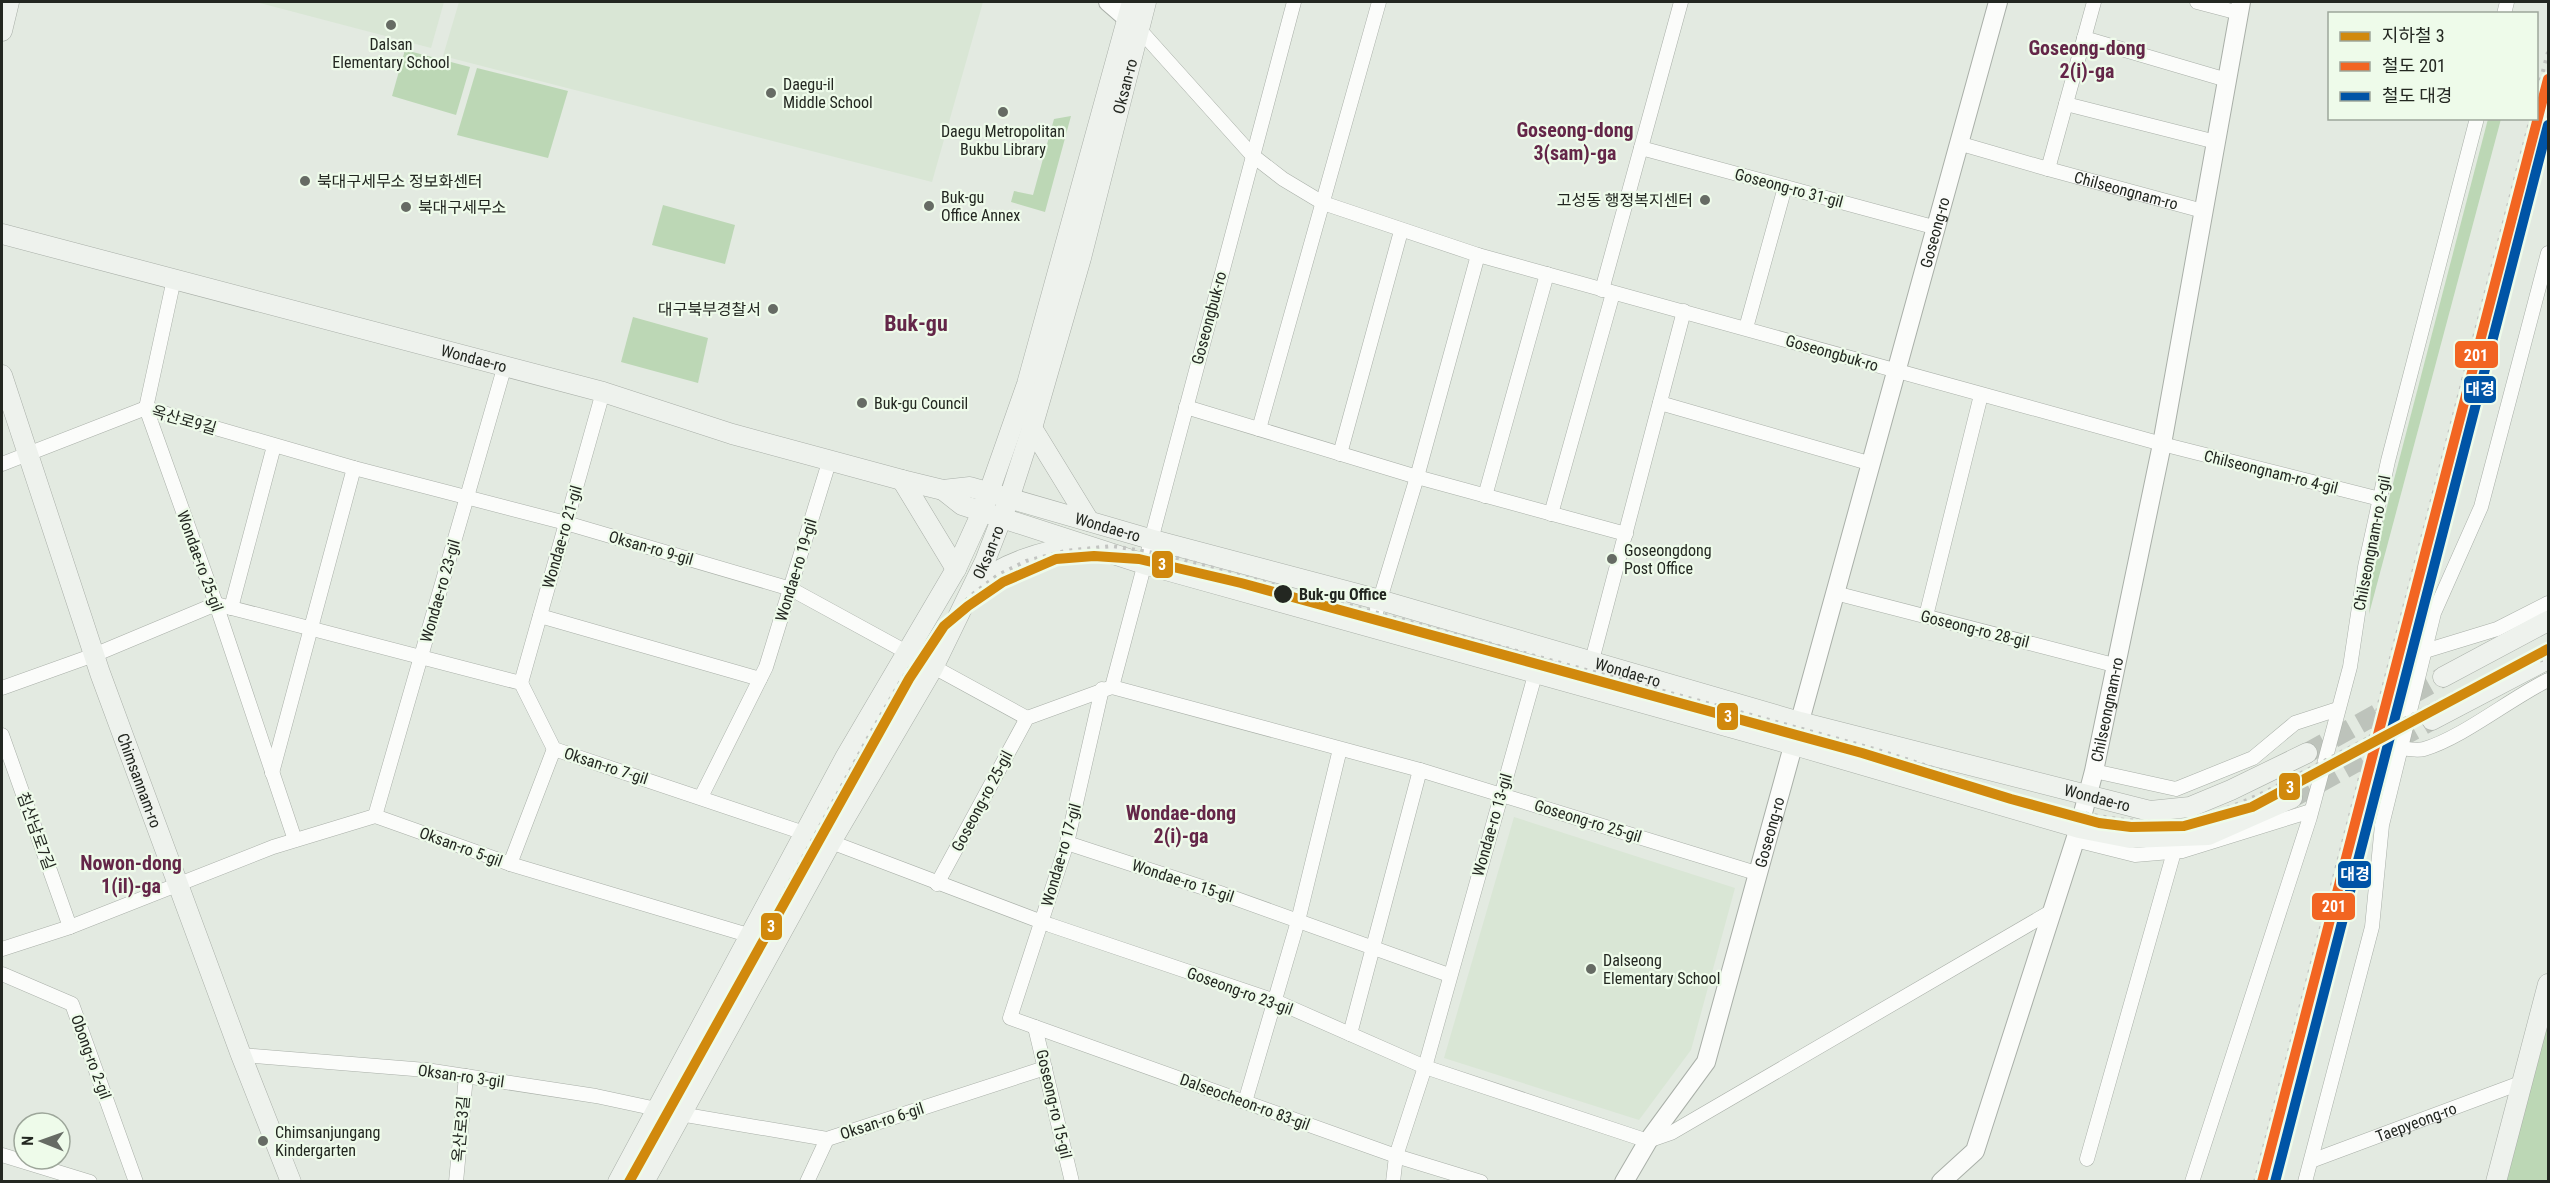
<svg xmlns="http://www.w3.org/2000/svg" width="2550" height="1183" viewBox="0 0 2550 1183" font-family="'Roboto Condensed','Noto Sans KR',sans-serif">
  <rect width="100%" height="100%" fill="#e3eae1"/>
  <!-- built -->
  <g fill="#d9e6d5">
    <polygon points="256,2 444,2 431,48"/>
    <polygon points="459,2 983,2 932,182 443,56"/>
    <polygon points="1514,817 1735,888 1691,1050 1639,1120 1444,1058"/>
  </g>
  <!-- green -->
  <g fill="#bcd7b5">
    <polygon points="405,50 470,67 456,115 392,96"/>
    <polygon points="477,68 568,91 548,158 457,135"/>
    <polygon points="1071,116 1045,212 1011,202 1014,191 1033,195 1054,119"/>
    <polygon points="2488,119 2501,119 2369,614 2373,567 2384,518"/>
    <polygon points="663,205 735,225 725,264 652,245"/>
    <polygon points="633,317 708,338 698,383 621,362"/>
    <polygon points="2548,984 2548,1181 2506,1181"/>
  </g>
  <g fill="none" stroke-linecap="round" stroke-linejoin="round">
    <!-- secondary-tunnel -->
    <g stroke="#bdc3bb" stroke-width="20" stroke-dasharray="20 10" stroke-linecap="butt">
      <polyline points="2307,753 2443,677"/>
      <polyline points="2292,798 2432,720"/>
    </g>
    <defs>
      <g id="minor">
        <polyline points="2197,2 2239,13"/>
        <polyline points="2504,14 2507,2"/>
        <polyline points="1139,29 1252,155 1283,179 1323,203 1478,255 2162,444 2380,499"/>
        <polyline points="2084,38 2227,80"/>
        <polyline points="2066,104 2216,142"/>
        <polyline points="1958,143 2048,169 2094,2"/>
        <polyline points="1641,148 1937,228"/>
        <path id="s1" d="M2048,169L2203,211"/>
        <polyline points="174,279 146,408 216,604 295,840"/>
        <polyline points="1602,290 1681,2"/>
        <polyline points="1746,328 1785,187"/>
        <polyline points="1660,403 1872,464"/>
        <polyline points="1186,407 1417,477 1626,534"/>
        <polyline points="1259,429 1379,2"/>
        <polyline points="1340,454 1401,231"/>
        <polyline points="2,464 146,408 354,468 566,523 791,589 1027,718"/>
        <polyline points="1485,496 1547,274"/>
        <polyline points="1551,514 1613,293"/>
        <polyline points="1835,593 2114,665"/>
        <polyline points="231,608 274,446"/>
        <polyline points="540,616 760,679"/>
        <polyline points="1926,616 1981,395"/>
        <polyline points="1371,629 1417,477 1478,255"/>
        <polyline points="2425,651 2497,629 2548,603"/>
        <polyline points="521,683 603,392"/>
        <polyline points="1112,687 1420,770 1756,873"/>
        <polyline points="1585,687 1684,311"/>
        <polyline points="2,688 94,655 216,604 521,683 554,749 831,842 1050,925 1275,1001 1425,1067 1648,1141 1671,1133 2052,911"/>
        <polyline points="1102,689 1067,843 1010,1018 1396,1156 1481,1182"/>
        <polyline points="2,735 70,927"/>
        <path d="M2400,748C2408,749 2417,751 2424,749C2462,738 2511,698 2548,680"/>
        <polyline points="2094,771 2176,789 2253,758 2295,723 2338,709"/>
        <polyline points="272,773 354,468"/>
        <polyline points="701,797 766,667 830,459"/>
        <polyline points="375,816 505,365"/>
        <polyline points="2075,840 2135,855 2182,851 2311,811"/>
        <polyline points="1067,843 1223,894 1449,975"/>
        <polyline points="510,864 554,749"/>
        <polyline points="937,884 1027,718 1112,687 1294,2"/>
        <polyline points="2,949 70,927 273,847 375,816 510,864 748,935"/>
        <polyline points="2,974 72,1004 136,1182"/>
        <polyline points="1035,1027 1072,1182"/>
        <polyline points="1350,1034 1420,770"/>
        <polyline points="241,1055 426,1070 596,1096 680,1114 827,1139 1045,1068"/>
        <polyline points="1245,1102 1298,921 1340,749"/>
        <polyline points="2,1155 90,1182"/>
        <polyline points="2087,1159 2174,852"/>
        <path id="s2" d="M2311,1161L2523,1082"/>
        <polyline points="456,1182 466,1076"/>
        <polyline points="807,1182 827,1139"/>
        <polyline points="1393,1182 1396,1156 1425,1067 1535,675"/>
        <polyline points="2192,1182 2310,817 2350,667 2365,567 2388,461 2477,118"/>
        <polyline points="2305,1182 2372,927 2382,825 2434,613 2481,507 2548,253"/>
      </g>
      <g id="tertiary">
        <polyline points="1108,2 1138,28"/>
        <path id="s3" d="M1624,1182L1648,1141L1706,1062L1998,2"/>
        <path id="s4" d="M1941,1182L1975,1151L2079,828L2094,771L2162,444L2241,2"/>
      </g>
      <g id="secondary">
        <polyline points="2,31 9,2"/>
        <path id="s5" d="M2,234L603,392L732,434L902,480L943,490L970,487L1150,539L1380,600L1800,722L2150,811L2190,807L2231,790L2307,753"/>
        <path id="s6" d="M2,375L100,673L241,1055L291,1182"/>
        <polyline points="1032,428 1089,521"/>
        <polyline points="902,480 956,569"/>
        <polyline points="943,490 962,505 1144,564 1794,745 2079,828 2130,838 2208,835 2292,798"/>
        <path d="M973,588C1000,564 1043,550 1078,547"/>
        <polyline points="2443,677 2548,621"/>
        <polyline points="2432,720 2548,659"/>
        <polyline points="618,1182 846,756 956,569 982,512 1027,384 1132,2"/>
        <path id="s7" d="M644,1182L831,842L933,668L985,561L1009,499L1032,428L1081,258L1146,2"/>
        <polyline points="2496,1182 2548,984"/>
      </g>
    </defs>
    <!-- minor casing -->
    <use href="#minor" stroke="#a9afa8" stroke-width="15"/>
    <!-- tertiary casing -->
    <use href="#tertiary" stroke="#a9afa8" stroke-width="20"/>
    <!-- secondary casing -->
    <use href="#secondary" stroke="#a9afa8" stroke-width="21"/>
    <!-- minor -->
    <use href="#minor" stroke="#fbfcfa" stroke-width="14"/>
    <!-- tertiary -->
    <use href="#tertiary" stroke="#fbfcfa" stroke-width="18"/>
    <!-- secondary -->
    <use href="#secondary" stroke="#eef2ed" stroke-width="20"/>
    <!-- rail -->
    <g stroke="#c2c4c1" stroke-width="4" stroke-dasharray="3 6" stroke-linecap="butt">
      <polyline points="2536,98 2548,52"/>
      <polyline points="2514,669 2548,658"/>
      <path d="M627,1182L870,734L902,679L939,626L974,593L998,575L1026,561L1065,551L1112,546L1166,555C1396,618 1627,681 1857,744C1955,771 2053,819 2156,822C2194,823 2232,807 2265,792L2548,644"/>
      <polyline points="2255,1182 2531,118"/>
    </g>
    <defs>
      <polyline id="rail-1" points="2262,1182 2548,79"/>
      <polyline id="rail-2" points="2275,1182 2548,125"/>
    </defs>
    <!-- rail-1 casing -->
    <use href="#rail-1" stroke="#eefbea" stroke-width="15"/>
    <!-- rail-2 casing -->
    <use href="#rail-2" stroke="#eefbea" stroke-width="15"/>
    <!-- rail-1 -->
    <use href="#rail-1" stroke="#f26522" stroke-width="10"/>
    <!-- rail-2 -->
    <use href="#rail-2" stroke="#0054a6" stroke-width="10"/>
    <defs>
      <polyline id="metro-1" points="629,1182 909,679 944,626 968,606 1003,582 1056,559 1094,556 1139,559 1241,583 1862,753 2011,799 2099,823 2131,827 2184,826 2252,807 2548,649"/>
    </defs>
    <!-- metro-1 casing -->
    <use href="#metro-1" stroke="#eefbea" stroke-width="15"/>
    <!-- metro-1 -->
    <use href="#metro-1" stroke="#d1890d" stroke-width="10"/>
  </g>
  <!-- markers -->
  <g fill="#666b64" stroke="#eefbea" stroke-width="2">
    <circle cx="391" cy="25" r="6"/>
    <circle cx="771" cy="93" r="6"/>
    <circle cx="1003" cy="112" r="6"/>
    <circle cx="305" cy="181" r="6"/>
    <circle cx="1705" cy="200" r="6"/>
    <circle cx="929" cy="206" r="6"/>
    <circle cx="406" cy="207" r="6"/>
    <circle cx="773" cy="309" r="6"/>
    <circle cx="862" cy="403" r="6"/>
    <circle cx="1612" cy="559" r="6"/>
    <circle cx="1591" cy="969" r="6"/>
    <circle cx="263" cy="1141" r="6"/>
  </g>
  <circle fill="#232721" stroke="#eefbea" stroke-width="2" cx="1283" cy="594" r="10"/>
  <g text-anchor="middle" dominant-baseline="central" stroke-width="4.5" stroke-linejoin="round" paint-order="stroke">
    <!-- poi labels -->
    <g font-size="16" fill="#232721" stroke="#eefbea" text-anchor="start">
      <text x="391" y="44" text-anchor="middle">Dalsan<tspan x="391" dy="18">Elementary School</tspan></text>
      <text x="783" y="84">Daegu-il<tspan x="783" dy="18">Middle School</tspan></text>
      <text x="1003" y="131" text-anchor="middle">Daegu Metropolitan<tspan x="1003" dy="18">Bukbu Library</tspan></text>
      <text x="317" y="181">북대구세무소 정보화센터</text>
      <text x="941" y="197">Buk-gu<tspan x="941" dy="18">Office Annex</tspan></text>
      <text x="1693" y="200" text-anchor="end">고성동 행정복지센터</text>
      <text x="418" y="207">북대구세무소</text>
      <text x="761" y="309" text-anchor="end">대구북부경찰서</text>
      <text x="874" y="403">Buk-gu Council</text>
      <text x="1624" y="550">Goseongdong<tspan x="1624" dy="18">Post Office</tspan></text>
      <text x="1603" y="960">Dalseong<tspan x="1603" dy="18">Elementary School</tspan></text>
      <text x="275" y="1132">Chimsanjungang<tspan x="275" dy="18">Kindergarten</tspan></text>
    </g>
    <!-- street labels -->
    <g font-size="16" fill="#232721" stroke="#eefbea">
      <text stroke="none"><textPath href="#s7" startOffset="1204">Oksan-ro</textPath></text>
      <text transform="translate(1789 188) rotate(15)">Goseong-ro 31-gil</text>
      <text stroke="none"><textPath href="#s1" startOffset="81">Chilseongnam-ro</textPath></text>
      <text stroke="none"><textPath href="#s3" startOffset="1006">Goseong-ro</textPath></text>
      <text transform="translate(1209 318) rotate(-75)">Goseongbuk-ro</text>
      <text transform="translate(1832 353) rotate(16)">Goseongbuk-ro</text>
      <text stroke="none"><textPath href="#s5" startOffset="488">Wondae-ro</textPath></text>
      <text transform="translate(184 420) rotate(16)">옥산로9길</text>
      <text transform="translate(2271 472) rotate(14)">Chilseongnam-ro 4-gil</text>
      <text stroke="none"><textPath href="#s5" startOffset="1146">Wondae-ro</textPath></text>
      <text transform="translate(562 537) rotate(-74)">Wondae-ro 21-gil</text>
      <text transform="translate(2372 543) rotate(-79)">Chilseongnam-ro 2-gil</text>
      <text transform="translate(651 548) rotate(16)">Oksan-ro 9-gil</text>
      <text stroke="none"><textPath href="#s7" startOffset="718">Oksan-ro</textPath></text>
      <text transform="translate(200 561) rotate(70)">Wondae-ro 25-gil</text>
      <text transform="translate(796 570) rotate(-73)">Wondae-ro 19-gil</text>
      <text transform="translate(440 591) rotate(-74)">Wondae-ro 23-gil</text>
      <text transform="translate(1975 629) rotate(14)">Goseong-ro 28-gil</text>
      <text stroke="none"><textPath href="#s5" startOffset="1686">Wondae-ro</textPath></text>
      <text stroke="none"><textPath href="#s4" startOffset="507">Chilseongnam-ro</textPath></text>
      <text transform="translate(606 766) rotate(18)">Oksan-ro 7-gil</text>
      <text stroke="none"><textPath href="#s6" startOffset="428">Chimsannam-ro</textPath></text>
      <text stroke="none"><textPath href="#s5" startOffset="2172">Wondae-ro</textPath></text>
      <text transform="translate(982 801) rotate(-62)">Goseong-ro 25-gil</text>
      <text transform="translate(1588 821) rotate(17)">Goseong-ro 25-gil</text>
      <text transform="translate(1492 825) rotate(-74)">Wondae-ro 13-gil</text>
      <text transform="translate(36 831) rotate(70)">침산남로7길</text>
      <text stroke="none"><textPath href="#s3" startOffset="384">Goseong-ro</textPath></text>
      <text transform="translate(461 847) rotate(20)">Oksan-ro 5-gil</text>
      <text transform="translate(1061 855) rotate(-74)">Wondae-ro 17-gil</text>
      <text transform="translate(1183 881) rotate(18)">Wondae-ro 15-gil</text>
      <text transform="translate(1240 991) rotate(20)">Goseong-ro 23-gil</text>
      <text transform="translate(91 1057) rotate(70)">Obong-ro 2-gil</text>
      <text transform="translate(461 1076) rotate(8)">Oksan-ro 3-gil</text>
      <text transform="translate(1245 1102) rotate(20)">Dalseocheon-ro 83-gil</text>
      <text transform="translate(1054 1104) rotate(77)">Goseong-ro 15-gil</text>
      <text transform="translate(882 1121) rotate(-18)">Oksan-ro 6-gil</text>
      <text stroke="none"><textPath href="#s2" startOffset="112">Taepyeong-ro</textPath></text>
      <text transform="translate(461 1129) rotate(-85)">옥산로3길</text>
    </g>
    <!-- stop labels -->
    <g font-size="16" font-weight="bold" fill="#232721" stroke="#eefbea" text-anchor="start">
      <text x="1299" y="594">Buk-gu Office</text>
    </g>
    <!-- quarter labels -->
    <g font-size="20" font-weight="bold" fill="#642648" stroke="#eefbea">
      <text x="2087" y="48">Goseong-dong<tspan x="2087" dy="23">2(i)-ga</tspan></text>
      <text x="1575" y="130">Goseong-dong<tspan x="1575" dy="23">3(sam)-ga</tspan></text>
      <text x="1181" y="813">Wondae-dong<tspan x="1181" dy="23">2(i)-ga</tspan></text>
      <text x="131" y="863">Nowon-dong<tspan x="131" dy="23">1(il)-ga</tspan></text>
    </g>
    <!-- district labels -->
    <g font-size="22" font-weight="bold" fill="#642648" stroke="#eefbea">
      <text x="916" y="323">Buk-gu</text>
    </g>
  </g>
  <g stroke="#eefbea" stroke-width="2">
    <rect x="2454" y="340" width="45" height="29" rx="6" fill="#f26522"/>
    <rect x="2463" y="375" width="34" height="29" rx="6" fill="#0054a6"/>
    <rect x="1151" y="550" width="23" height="29" rx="6" fill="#d1890d"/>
    <rect x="1716" y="702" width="23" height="29" rx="6" fill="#d1890d"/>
    <rect x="2278" y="772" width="23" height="29" rx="6" fill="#d1890d"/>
    <rect x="2337" y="860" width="35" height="29" rx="6" fill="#0054a6"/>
    <rect x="2311" y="892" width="45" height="29" rx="6" fill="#f26522"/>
    <rect x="760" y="912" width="23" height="29" rx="6" fill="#d1890d"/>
  </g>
  <g font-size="16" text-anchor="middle" font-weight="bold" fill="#fff">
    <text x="2476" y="361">201</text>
    <text x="2480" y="395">대경</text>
    <text x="1162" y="570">3</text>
    <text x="1728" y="722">3</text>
    <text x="2290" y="793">3</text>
    <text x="2355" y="880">대경</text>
    <text x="2334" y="912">201</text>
    <text x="771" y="932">3</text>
  </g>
  <!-- border -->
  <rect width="2550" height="1183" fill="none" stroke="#232721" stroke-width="6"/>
  <!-- legend -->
  <rect x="2328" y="12" width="210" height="108" fill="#eefbea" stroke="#9da69a" stroke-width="1.5"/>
  <rect x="2340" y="32" width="30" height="9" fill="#d1890d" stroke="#9da69a" stroke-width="1.5"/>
  <text x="2382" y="42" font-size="18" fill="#232721">지하철 3</text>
  <rect x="2340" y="62" width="30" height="9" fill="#f26522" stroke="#9da69a" stroke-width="1.5"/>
  <text x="2382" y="72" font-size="18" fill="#232721">철도 201</text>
  <rect x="2340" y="92" width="30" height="9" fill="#0054a6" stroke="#9da69a" stroke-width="1.5"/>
  <text x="2382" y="102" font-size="18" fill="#232721">철도 대경</text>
  <!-- north arrow -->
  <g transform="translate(42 1141) rotate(271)"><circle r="28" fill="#eefbea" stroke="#9da69a" stroke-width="1.5"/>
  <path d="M0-4.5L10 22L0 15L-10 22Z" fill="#666b64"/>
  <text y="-9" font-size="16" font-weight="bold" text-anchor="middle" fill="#232721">N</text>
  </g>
</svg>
